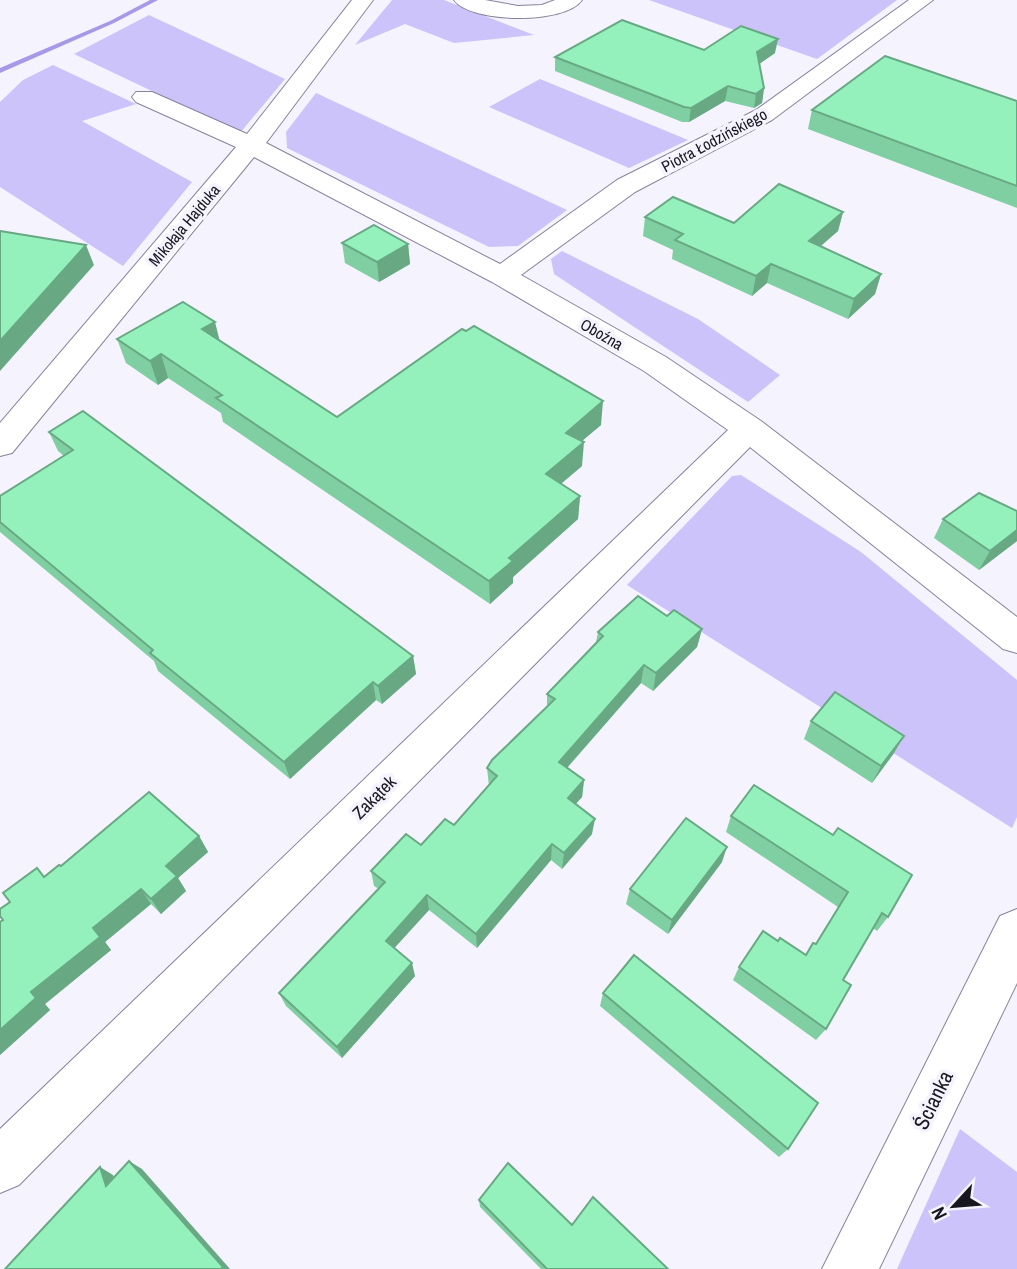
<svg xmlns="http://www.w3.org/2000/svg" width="1017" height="1269" viewBox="0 0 1017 1269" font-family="'Archivo Narrow',sans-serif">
  <rect width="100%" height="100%" fill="#f5f3fe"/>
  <!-- green -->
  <g fill="#ccc3fa">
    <polygon points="392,0 444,0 534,35 454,43 405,24 355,45"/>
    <polygon points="649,0 897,0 817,59"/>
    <polygon points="149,15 285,79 240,133 74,54"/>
    <polygon points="53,65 136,104 82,121 192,182 123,266 0,187 0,102 23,80"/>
    <polygon points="540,79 688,140 629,168 489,107"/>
    <polygon points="316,93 567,210 518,246 489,247 287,148 286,132"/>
    <polygon points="562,251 698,319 780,375 748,402 554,274 551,259"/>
    <polygon points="741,475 861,552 1017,680 1017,817 1012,828 627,585 732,476"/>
    <polygon points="960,1129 1017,1172 1017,1269 897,1269"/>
  </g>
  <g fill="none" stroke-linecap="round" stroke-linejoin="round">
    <!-- stream -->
    <polygon fill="#a798e8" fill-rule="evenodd" points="150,0 158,0 114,23 0,73 0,68 110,21"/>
    <defs>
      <g id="minor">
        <polygon points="352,0 373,0 266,143 500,264 617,180 756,110 909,0 933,0 772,120 635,192 521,275 666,357 761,421 1017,617 1017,653 1003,649 750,447 19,1185 0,1193 0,1129 728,430 644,371 492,282 254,157 12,453 0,456 0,423 236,147 136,102 132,97 136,92 152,92 247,134"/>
        <path d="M454,0H485L518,6L542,5L555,0H582C565,25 470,23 454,0Z"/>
        <polygon points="1017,909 1017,983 879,1269 822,1269 1000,916"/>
      </g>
    </defs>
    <!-- minor casing -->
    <use href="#minor" stroke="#86839b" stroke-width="2"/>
    <!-- minor -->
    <use href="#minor" fill="#fff" fill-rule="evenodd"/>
  </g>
  <!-- wall -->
  <g fill="#80cfa2">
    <polygon points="704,50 775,53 759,64 764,88 762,103 754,108 725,101 689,122 682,122 555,71 555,57"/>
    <polygon points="1017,101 1017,208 808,129 812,110"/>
    <polygon points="843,212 838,231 821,246 881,274 875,294 848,319 767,283 752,296 672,259 673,250 643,236 645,217 734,223"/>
    <polygon points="342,243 408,244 410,264 379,282 345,263"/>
    <polygon points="117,339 220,341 337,417 601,425 582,441 582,466 561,484 580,496 578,519 513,577 513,583 490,604 223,422 221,413 168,378 158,385 126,363"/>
    <polygon points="49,432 413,656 416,674 382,704 376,700 290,779 158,671 154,661 0,532 0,496 64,456 58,451"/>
    <polygon points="1017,511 1017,541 979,570 934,538 943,519"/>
    <polygon points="667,616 702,629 697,647 653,691 641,683 567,768 584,780 582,797 576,804 592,834 562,869 551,860 477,948 429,910 394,948 415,976 342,1058 286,1006 279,993 379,889 374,886 371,871 421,845 454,825 489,786 487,768 547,707 547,694 596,642 598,632"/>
    <polygon points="811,721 894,753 872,783 804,739"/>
    <polygon points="731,816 888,917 877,931 873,928 843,980 826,1029 816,1040 733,980 739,967 806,954 816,944 838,907 726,832"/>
    <polygon points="199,836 208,852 178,878 186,891 161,914 151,904 105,942 111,950 45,1004 50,1010 0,1055 0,922 45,876 61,866"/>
    <polygon points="722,862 668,934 626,904 630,889"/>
    <polygon points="603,993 788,1149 779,1157 600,1006"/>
    <polygon points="479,1200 572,1225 668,1269 541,1269 480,1207"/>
  </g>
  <!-- shaded-wall -->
  <g fill="#68a984">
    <polygon points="778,39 775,53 755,67 757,52"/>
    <polygon points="728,86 725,101 689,122 691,108"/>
    <polygon points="764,88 762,103 754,108 756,94"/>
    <polygon points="843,212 838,231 804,260 809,241"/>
    <polygon points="408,244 410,264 379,282 377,262"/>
    <polygon points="86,245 94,265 0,371 0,341"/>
    <polygon points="771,264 767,283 752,296 756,276"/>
    <polygon points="881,274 875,294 848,319 854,299"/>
    <polygon points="215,322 221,346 202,329"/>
    <polygon points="161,354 168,378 158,385 150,361"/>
    <polygon points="603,401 601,425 564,456 566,433"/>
    <polygon points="584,442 582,466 545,497 546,474"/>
    <polygon points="580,496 578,519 513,577 513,583 490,604 489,581 509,558"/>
    <polygon points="1017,530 1017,541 979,570 990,551"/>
    <polygon points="702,629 697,647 653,691 656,673"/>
    <polygon points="413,656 416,674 382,704 378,686"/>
    <polygon points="644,665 641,683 558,778 559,762"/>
    <polygon points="373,682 376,700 290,779 284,762"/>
    <polygon points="904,736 894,753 872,783 881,766"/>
    <polygon points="584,780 582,797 566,814 568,798"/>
    <polygon points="595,819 592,834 562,869 564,853"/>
    <polygon points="199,836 208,852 178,878 186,891 161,914 151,899 166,866"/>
    <polygon points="552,844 551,860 477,948 476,934"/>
    <polygon points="727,847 722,862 668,934 672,920"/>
    <polygon points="141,889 151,904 105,942 111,950 45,1004 50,1010 0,1055 0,1030 31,992 93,928"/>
    <polygon points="427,895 429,910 389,954 386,941"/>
    <polygon points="412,963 415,976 342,1058 337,1047"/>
    <polygon points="129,1161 142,1169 230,1269 221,1269"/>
    <polygon points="100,1167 113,1175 120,1194 106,1186"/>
  </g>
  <!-- building -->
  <g fill="#95f1bc" stroke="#68a984" stroke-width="2">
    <polygon points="622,20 704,50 741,26 778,39 757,52 764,88 756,94 728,86 691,108 684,107 555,57"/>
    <polygon points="885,56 1017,101 1017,186 812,110"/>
    <polygon points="779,184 843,212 809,241 881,274 854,299 771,264 756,276 675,240 683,234 645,217 673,197 734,223"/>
    <polygon points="374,225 408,244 377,262 342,243"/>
    <polygon points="0,231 86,245 0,341"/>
    <polygon points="183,302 215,322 202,329 337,417 462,329 466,331 474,326 603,401 566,433 584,442 546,474 580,496 509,558 513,561 489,581 216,398 222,395 161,354 150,361 117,339"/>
    <polygon points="83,411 413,656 378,686 373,682 284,762 150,653 153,650 0,522 0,496 73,450 49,432"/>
    <polygon points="979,493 1017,511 1017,530 990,551 943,519"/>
    <polygon points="638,596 667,616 674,610 702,629 656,673 644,665 559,762 584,780 568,798 595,819 564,853 552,844 476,934 427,895 386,941 412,963 337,1047 279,993 385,882 371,871 406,834 421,845 445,819 454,825 497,776 487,768 492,760 555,699 547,694 603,636 598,632"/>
    <polygon points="835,692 904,736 881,766 811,721"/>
    <polygon points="754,785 833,835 838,828 912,875 888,917 882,913 843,980 851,985 826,1029 739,967 763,931 778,941 780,938 806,955 813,943 816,944 848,892 731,816"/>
    <polygon points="149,792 199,836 166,866 177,876 151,899 141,889 93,928 100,937 31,992 36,998 0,1030 0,922 3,920 0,916 0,909 10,902 3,893 37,868 44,877 59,865 61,866"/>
    <polygon points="686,818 727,847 672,920 630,889"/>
    <polygon points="634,955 818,1103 788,1149 603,993"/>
    <polygon points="129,1161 223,1267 221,1269 5,1269 100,1167 106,1186"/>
    <polygon points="508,1163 572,1225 593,1197 668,1269 547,1269 479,1200"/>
  </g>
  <g text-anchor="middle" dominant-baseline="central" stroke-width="7" stroke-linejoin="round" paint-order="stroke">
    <!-- far-street labels -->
    <g font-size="16" fill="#181720" stroke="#f5f3fe">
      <text transform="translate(714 140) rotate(-28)">Piotra Łodzińskiego</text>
      <text transform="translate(184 225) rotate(-50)">Mikołaja Hajduka</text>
      <text transform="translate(602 334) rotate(30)">Oboźna</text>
    </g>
    <!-- street labels -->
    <g font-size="18" fill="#181720" stroke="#f5f3fe">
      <text transform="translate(374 797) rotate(-45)">Zakątek</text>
    </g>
    <!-- near-street labels -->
    <g font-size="21" fill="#181720" stroke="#f5f3fe">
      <text transform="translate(933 1100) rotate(-64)">Ścianka</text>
    </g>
  </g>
  <!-- north arrow -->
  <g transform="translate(954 1206) rotate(244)" stroke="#f5f3fe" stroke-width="5" paint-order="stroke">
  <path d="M0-5L12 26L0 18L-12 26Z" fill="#181720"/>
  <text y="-10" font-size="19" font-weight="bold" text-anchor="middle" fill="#181720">N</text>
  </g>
</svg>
